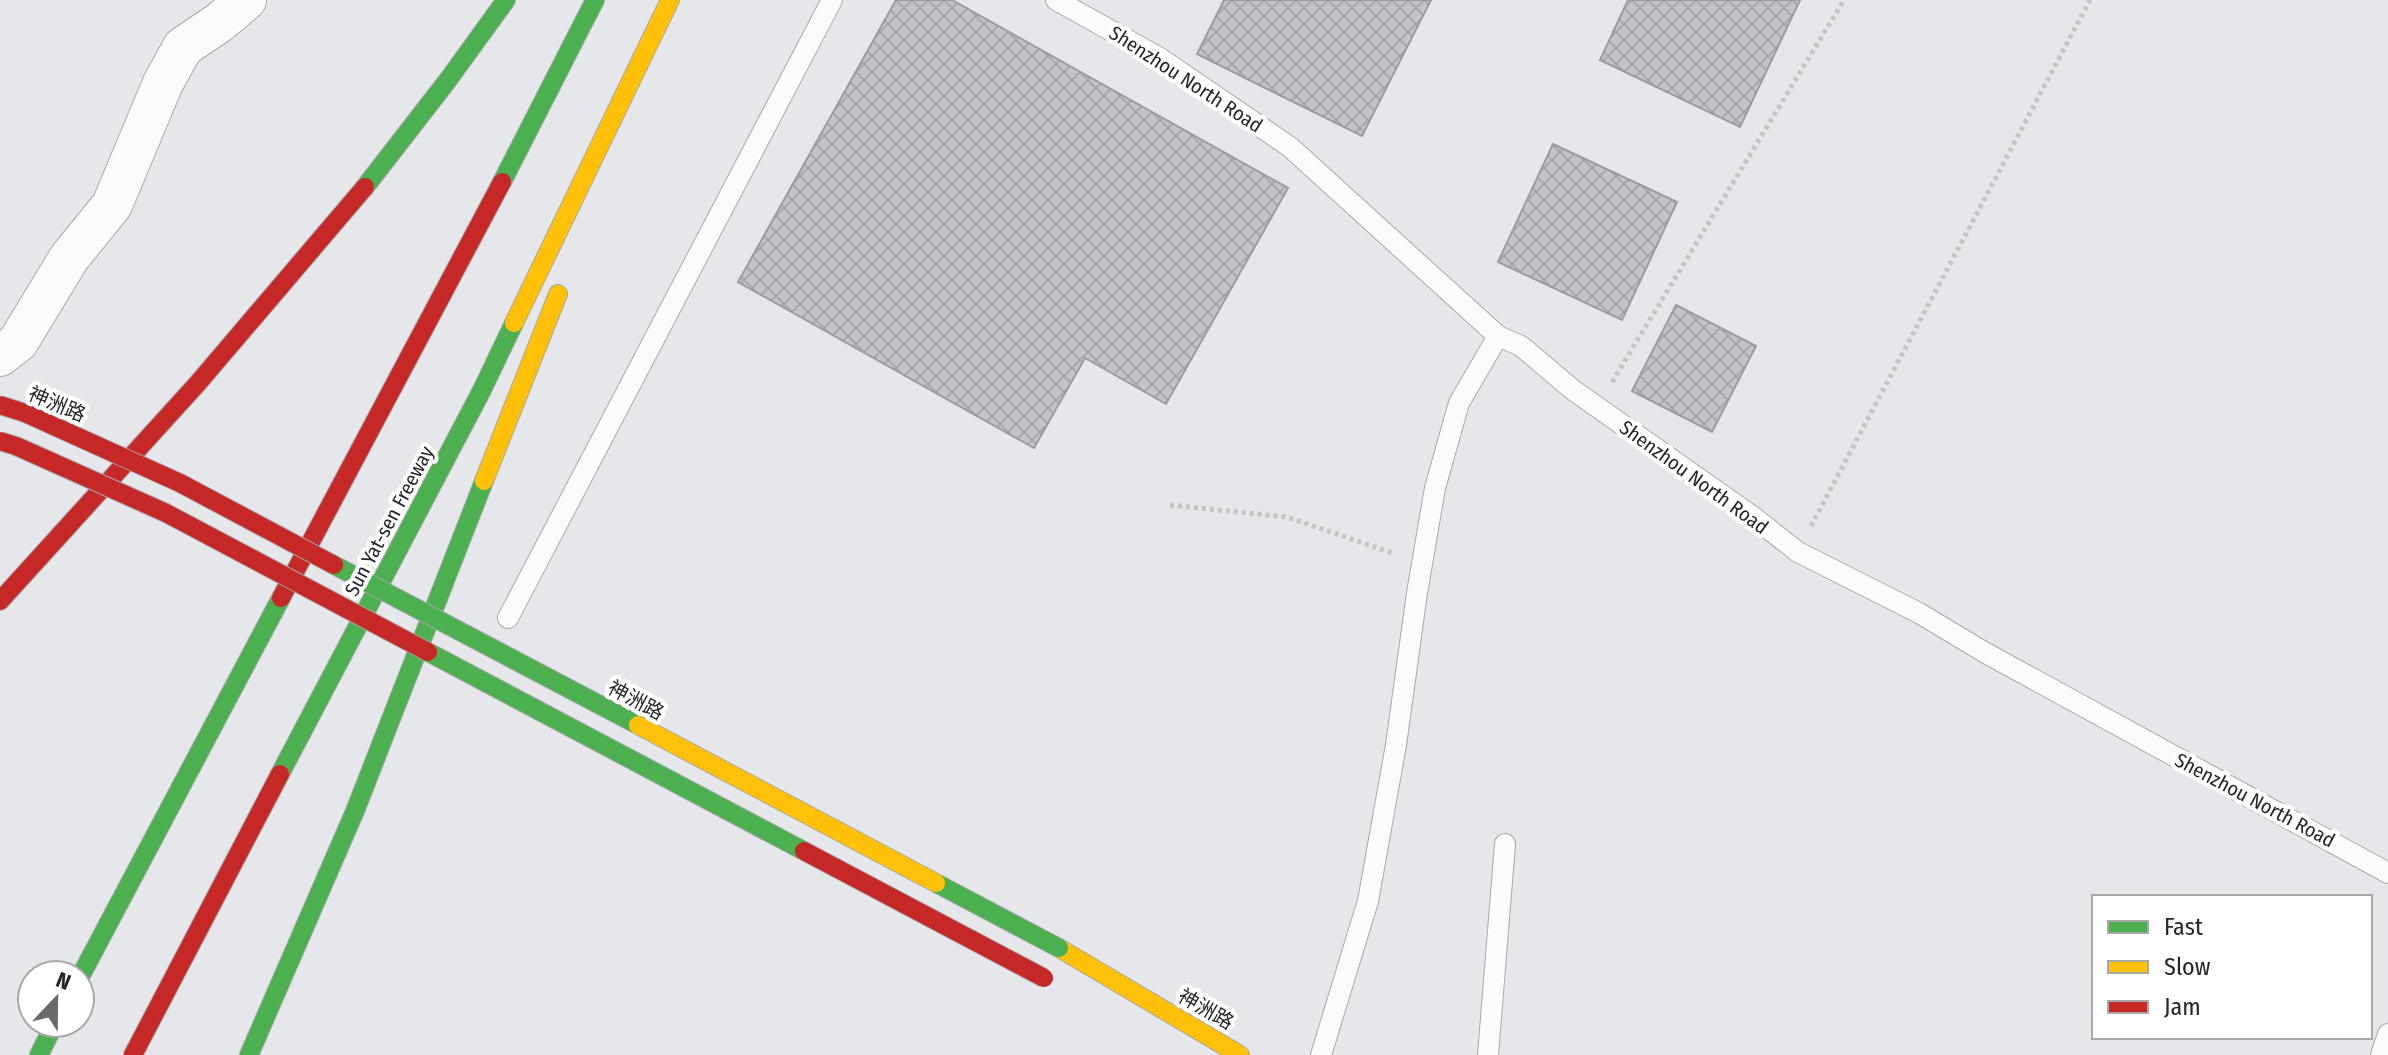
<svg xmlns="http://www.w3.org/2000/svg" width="2388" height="1055" viewBox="0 0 2388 1055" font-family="'Fira Sans Condensed','Noto Sans TC',sans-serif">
  <defs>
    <pattern id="building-cross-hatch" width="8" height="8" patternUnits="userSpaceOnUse" patternTransform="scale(2)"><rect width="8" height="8" fill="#c2c4c7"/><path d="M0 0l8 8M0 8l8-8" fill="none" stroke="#a7a8ab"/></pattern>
  </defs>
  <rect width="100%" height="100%" fill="#e6e7eb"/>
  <!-- building -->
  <g fill="url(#building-cross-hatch)" stroke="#9a9c9e" stroke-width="2">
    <polygon points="896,0 952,0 1288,188 1166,404 1085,358 1034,448 738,282"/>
    <polygon points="1224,0 1431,0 1362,136 1197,54"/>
    <polygon points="1628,0 1800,0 1740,127 1600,60"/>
    <polygon points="1553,144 1677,202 1622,320 1498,262"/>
    <polygon points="1676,305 1756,346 1712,432 1632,391"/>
  </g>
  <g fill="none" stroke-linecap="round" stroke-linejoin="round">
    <defs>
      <g id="lane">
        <polyline points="1056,0 1160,58 1290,147 1498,336 1521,346 1573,390 1752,516 1798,552 1919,613 1984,652 2388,873"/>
        <polyline points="508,618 832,0"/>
        <polyline points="1321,1055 1368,901 1396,745 1417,593 1435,488 1459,403 1498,336"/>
        <polyline points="1488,1055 1505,844"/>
        <polyline points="2381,1055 2388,1034"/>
      </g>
      <polyline id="street" points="0,356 18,342 69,258 112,205 163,83 183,47 220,22 246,0"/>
      <g id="fast">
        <polyline points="502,182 595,0"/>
        <polyline points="365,187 448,80 506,0"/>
        <polyline points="280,774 482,390 514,323"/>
        <polyline points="80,977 281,598"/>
        <polyline points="39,1055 55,1023"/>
        <polyline points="249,1055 355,811 484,481"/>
      </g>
      <g id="slow">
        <polyline points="514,323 670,0"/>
        <polyline points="484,481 558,294"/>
        <polyline points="1059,948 1240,1055"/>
      </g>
      <g id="jam">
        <polyline points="281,598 502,182"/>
        <polyline points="0,601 198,383 365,187"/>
        <polyline points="133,1055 280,774"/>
      </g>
    </defs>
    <!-- lane casing -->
    <use href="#lane" stroke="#a7a8ab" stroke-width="22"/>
    <!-- street casing -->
    <use href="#street" stroke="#a7a8ab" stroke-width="42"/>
    <!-- fast casing -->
    <use href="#fast" stroke="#a7a8ab" stroke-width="20"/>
    <!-- slow casing -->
    <use href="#slow" stroke="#a7a8ab" stroke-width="20"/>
    <!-- jam casing -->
    <use href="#jam" stroke="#a7a8ab" stroke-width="20"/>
    <!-- path -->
    <g stroke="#c5c5c6" stroke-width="5" stroke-dasharray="4 4" stroke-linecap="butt">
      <polyline points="1612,382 1844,0"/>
      <polyline points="1170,505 1287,517 1395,554"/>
      <polyline points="1811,526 2090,0"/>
    </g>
    <!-- lane -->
    <use href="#lane" stroke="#fbfbfc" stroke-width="20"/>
    <!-- street -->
    <use href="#street" stroke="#fbfbfc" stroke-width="40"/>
    <!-- fast -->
    <use href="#fast" stroke="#4caf50" stroke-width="18"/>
    <!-- slow -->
    <use href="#slow" stroke="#ffc107" stroke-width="18"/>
    <!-- jam -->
    <use href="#jam" stroke="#c62828" stroke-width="18"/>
    <defs>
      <g id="fast-bridge">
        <polyline points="334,565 638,725"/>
        <polyline points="428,652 804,851"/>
        <polyline points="936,883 1059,948"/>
      </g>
      <polyline id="slow-bridge" points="638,725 936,883"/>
      <g id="jam-bridge">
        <polyline points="0,405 25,413 180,483 334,565"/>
        <polyline points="0,441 16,446 166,513 428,652"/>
        <polyline points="804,851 1044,978"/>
      </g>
    </defs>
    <!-- fast-bridge casing -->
    <use href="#fast-bridge" stroke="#a7a8ab" stroke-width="20" stroke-linecap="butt"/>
    <!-- slow-bridge casing -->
    <use href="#slow-bridge" stroke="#a7a8ab" stroke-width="20" stroke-linecap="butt"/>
    <!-- jam-bridge casing -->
    <use href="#jam-bridge" stroke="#a7a8ab" stroke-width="20" stroke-linecap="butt"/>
    <!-- fast-bridge -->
    <use href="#fast-bridge" stroke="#4caf50" stroke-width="18"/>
    <!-- slow-bridge -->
    <use href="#slow-bridge" stroke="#ffc107" stroke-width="18"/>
    <!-- jam-bridge -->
    <use href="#jam-bridge" stroke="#c62828" stroke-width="18"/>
  </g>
  <g text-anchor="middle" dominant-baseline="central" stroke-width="8" stroke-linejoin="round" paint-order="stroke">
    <!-- street labels -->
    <g font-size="20" fill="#252629" stroke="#fff">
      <text transform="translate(1186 79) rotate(33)">Shenzhou North Road</text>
      <text transform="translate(57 404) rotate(23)">神洲路</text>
      <text transform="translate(1694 477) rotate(36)">Shenzhou North Road</text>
      <text transform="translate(389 521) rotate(-62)">Sun Yat-sen Freeway</text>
      <text transform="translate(636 700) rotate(28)">神洲路</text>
      <text transform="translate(2255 800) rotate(28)">Shenzhou North Road</text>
      <text transform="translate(1206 1009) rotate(30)">神洲路</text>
    </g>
  </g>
  <!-- legend -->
  <rect x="2092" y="895" width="280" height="144" fill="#ffffff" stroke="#a8a8a9" stroke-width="2"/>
  <rect x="2108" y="921" width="40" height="12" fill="#4caf50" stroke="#a8a8a9" stroke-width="2"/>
  <text x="2164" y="935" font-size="24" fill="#252629">Fast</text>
  <rect x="2108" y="961" width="40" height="12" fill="#ffc107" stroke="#a8a8a9" stroke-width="2"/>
  <text x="2164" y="975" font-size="24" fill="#252629">Slow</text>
  <rect x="2108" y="1001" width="40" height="12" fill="#c62828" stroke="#a8a8a9" stroke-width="2"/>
  <text x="2164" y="1015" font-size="24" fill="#252629">Jam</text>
  <!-- north arrow -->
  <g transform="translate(56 999) rotate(22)"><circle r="38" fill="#ffffff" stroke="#a8a8a9" stroke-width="2"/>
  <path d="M0-6L14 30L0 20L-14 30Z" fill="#696a6d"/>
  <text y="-12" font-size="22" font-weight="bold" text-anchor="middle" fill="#252629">N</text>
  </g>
</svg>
